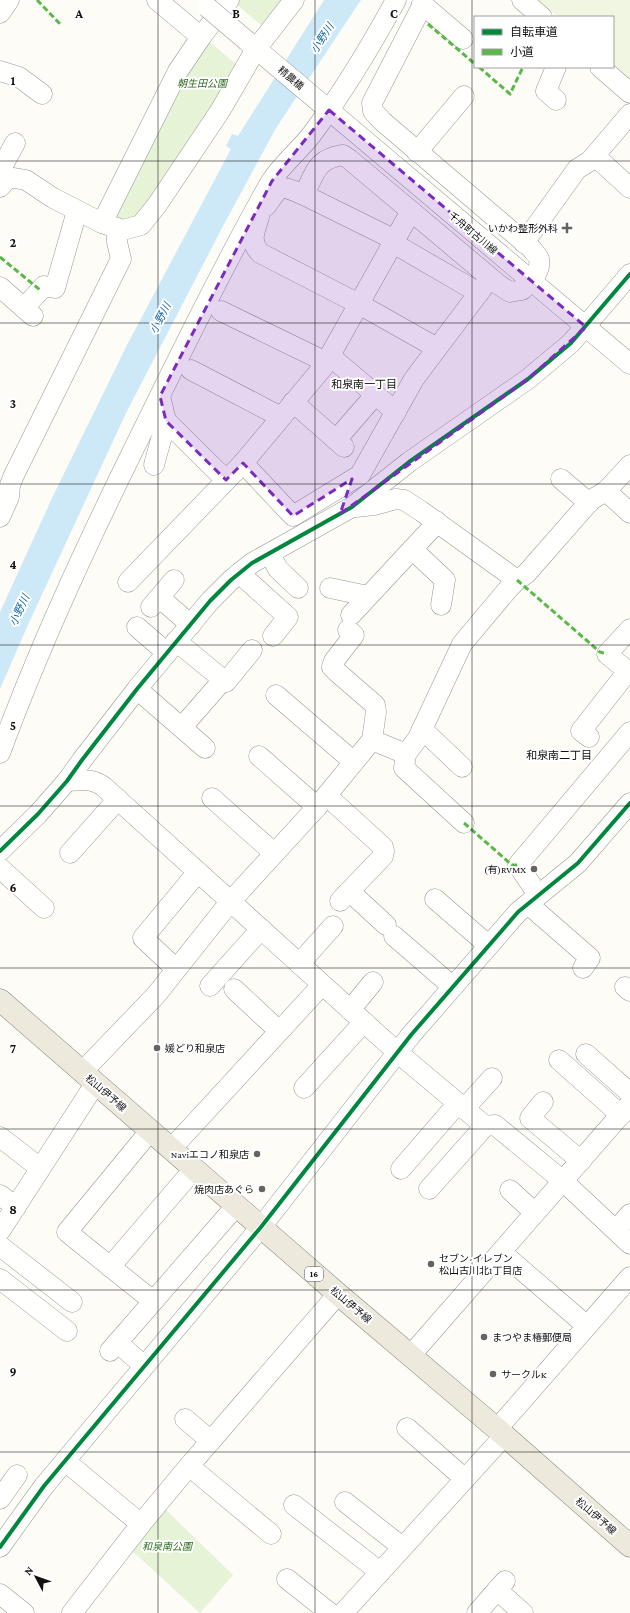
<svg xmlns="http://www.w3.org/2000/svg" width="630" height="1613" viewBox="0 0 630 1613" font-family="'Crimson Pro','Noto Sans JP',serif">
  <rect width="100%" height="100%" fill="#fdfcf7"/>
  <!-- green -->
  <g fill="#e7f3d7">
    <polygon points="236,0 284,0 262,26 235,3"/>
    <polygon points="207,40 236,64 214,102 137,219 117,221 113,211 184,75"/>
    <polygon points="162,1506 233,1575 200,1613 128,1547"/>
  </g>
  <!-- pitch -->
  <polygon fill="#f0f6e1" points="538,0 630,0 630,79 613,64 613,17 558,17"/>
  <!-- water -->
  <polygon fill="#cde8f7" points="324,0 361,0 276,128 222,228 126,413 27,627 0,689 0,612 53,496 127,345 231,149 226,146 232,134 238,136"/>
  <g fill="none" stroke-linecap="round" stroke-linejoin="round">
    <defs>
      <g id="minor">
        <polyline points="522,0 542,17"/>
        <polyline points="422,4 463,39"/>
        <polyline points="0,13 9,0"/>
        <polyline points="201,37 229,0"/>
        <polyline points="247,41 630,364"/>
        <polyline points="600,67 630,93"/>
        <polyline points="0,71 19,77 42,94"/>
        <polyline points="556,100 546,91 556,67"/>
        <polyline points="417,152 464,96"/>
        <polyline points="595,156 630,188"/>
        <polyline points="8,178 2,172 2,167 15,143"/>
        <polyline points="0,187 8,178 14,178 26,180 53,198 102,223 123,230 141,225 157,205 220,111 256,49 294,0"/>
        <polyline points="304,195 395,240"/>
        <path d="M266,206C282,184 279,185 304,195C315,173 316,159 343,155L349,159L499,285L510,292L522,290C530,282 542,271 539,259C538,256 533,251 531,248L382,121L373,111L372,103L421,8L423,0"/>
        <path d="M259,217C255,231 249,241 260,253L359,304L437,348"/>
        <polyline points="102,223 178,71 201,37 157,0"/>
        <polyline points="393,243 479,293"/>
        <polyline points="524,243 577,169 590,161 630,114"/>
        <polyline points="0,287 33,316"/>
        <polyline points="24,308 44,286 55,288 77,211"/>
        <polyline points="221,311 326,362"/>
        <polyline points="330,356 396,412"/>
        <polyline points="191,370 281,417"/>
        <polyline points="160,396 166,421 226,480"/>
        <polyline points="293,402 344,447"/>
        <polyline points="336,440 375,395"/>
        <polyline points="243,463 293,516 360,475 414,379 490,278"/>
        <polyline points="154,465 166,421"/>
        <polyline points="561,479 589,503"/>
        <polyline points="606,491 630,513"/>
        <polyline points="356,507 374,505 396,499 404,500 421,511 517,580"/>
        <polyline points="0,517 9,497 10,485 14,475 121,259 117,242 116,228"/>
        <polyline points="412,549 445,580 441,605"/>
        <polyline points="270,554 278,569 298,588"/>
        <polyline points="239,573 288,617 273,636"/>
        <polyline points="128,582 243,463 324,366 411,211"/>
        <polyline points="330,588 368,596"/>
        <polyline points="160,598 191,625"/>
        <polyline points="151,607 174,580"/>
        <polyline points="351,615 431,529 436,521"/>
        <polyline points="137,627 167,653"/>
        <polyline points="630,629 607,654 630,673"/>
        <polyline points="348,630 354,635 334,661 332,667 337,672 375,705 376,712 372,740"/>
        <polyline points="176,641 226,682 252,650"/>
        <polyline points="137,689 205,748"/>
        <polyline points="276,695 354,762"/>
        <polyline points="182,727 223,680"/>
        <polyline points="422,729 462,767"/>
        <polyline points="589,737 581,731 628,671"/>
        <path d="M0,753C42,639 94,529 148,420C187,340 226,261 270,183C281,165 299,151 312,134C343,92 371,46 396,0"/>
        <polyline points="406,754 404,768 464,823"/>
        <polyline points="259,756 317,807"/>
        <path d="M67,781C80,780 93,778 104,787L397,1052L485,1126L495,1125L563,1181L630,1244"/>
        <polyline points="327,796 383,847 384,851 383,856 340,901"/>
        <polyline points="212,798 274,853"/>
        <polyline points="0,851 38,814 67,781 82,760 137,689 210,601 231,580 252,563 352,507 409,462 528,379 571,343 630,274"/>
        <polyline points="70,853 118,799"/>
        <polyline points="0,868 44,908"/>
        <polyline points="349,891 386,925"/>
        <polyline points="538,895 518,865 630,732"/>
        <polyline points="435,899 488,945"/>
        <polyline points="528,904 590,958 583,968"/>
        <polyline points="394,936 453,987"/>
        <polyline points="299,964 333,926"/>
        <polyline points="176,969 143,938 197,873"/>
        <polyline points="210,986 261,929"/>
        <polyline points="625,987 630,991"/>
        <polyline points="234,989 279,1031"/>
        <polyline points="350,1010 373,982"/>
        <polyline points="586,1054 630,1093"/>
        <polyline points="559,1060 621,1115"/>
        <polyline points="82,1072 156,995 230,902 317,807 372,740 406,754 418,738 462,644 509,588 517,580 526,574 591,500 606,491 630,465"/>
        <polyline points="304,1088 364,1022"/>
        <polyline points="543,1102 530,1118 581,1161"/>
        <polyline points="464,1109 492,1078"/>
        <polyline points="150,1131 67,1232 153,1301"/>
        <polyline points="0,1137 40,1168"/>
        <polyline points="171,1149 322,985"/>
        <polyline points="401,1169 458,1103"/>
        <polyline points="429,1189 485,1126"/>
        <polyline points="510,1190 535,1213"/>
        <polyline points="0,1195 16,1207"/>
        <polyline points="616,1230 630,1214"/>
        <polyline points="0,1231 95,1084"/>
        <polyline points="0,1246 72,1302"/>
        <polyline points="501,1252 587,1326"/>
        <polyline points="110,1267 194,1169"/>
        <polyline points="0,1279 67,1331"/>
        <polyline points="118,1343 144,1366"/>
        <polyline points="110,1351 236,1206"/>
        <polyline points="411,1355 630,1104"/>
        <polyline points="185,1419 211,1441"/>
        <polyline points="407,1428 465,1479"/>
        <polyline points="497,1429 630,1277"/>
        <polyline points="65,1461 141,1524"/>
        <polyline points="189,1466 271,1534"/>
        <polyline points="0,1499 17,1475"/>
        <polyline points="345,1502 402,1547"/>
        <polyline points="294,1505 380,1572"/>
        <polyline points="0,1547 44,1486 261,1227 411,1035 518,912 578,863 630,803"/>
        <polyline points="287,1579 330,1613"/>
        <polyline points="497,1590 523,1613"/>
        <polyline points="0,1594 24,1613"/>
        <polyline points="72,1613 141,1524 189,1466 338,1294"/>
        <polyline points="343,1613 505,1435"/>
        <polyline points="477,1613 505,1581"/>
      </g>
      <polyline id="major" points="0,1000 338,1294 497,1429 630,1546"/>
    </defs>
    <!-- minor casing -->
    <use href="#minor" stroke="#979795" stroke-width="21"/>
    <!-- major casing -->
    <use href="#major" stroke="#858482" stroke-width="23"/>
    <!-- minor -->
    <use href="#minor" stroke="#fffffe" stroke-width="20"/>
    <!-- major -->
    <use href="#major" stroke="#ede9dc" stroke-width="22"/>
    <defs>
      <polyline id="minor-bridge" points="207,7 247,41"/>
    </defs>
    <!-- minor-bridge casing -->
    <use href="#minor-bridge" stroke="#979795" stroke-width="21" stroke-linecap="butt"/>
    <!-- minor-bridge -->
    <use href="#minor-bridge" stroke="#fffffe" stroke-width="20"/>
    <!-- quiet -->
    <g stroke="#58b947" stroke-width="3" stroke-dasharray="6 3" stroke-linecap="butt">
      <polyline points="37,0 62,26"/>
      <polyline points="428,24 475,64"/>
      <polyline points="479,67 510,94 523,67"/>
      <polyline points="0,257 40,290"/>
      <polyline points="517,580 600,652 607,654"/>
      <polyline points="464,823 512,865 518,865"/>
    </g>
    <defs>
      <g id="cycleway">
        <polyline points="0,851 38,814 67,781 82,760 137,689 210,601 231,580 252,563 352,507 409,462 528,379 571,343 630,274"/>
        <polyline points="0,1547 44,1486 261,1227 411,1035 518,912 578,863 630,803"/>
      </g>
    </defs>
    <!-- cycleway casing -->
    <use href="#cycleway" stroke="#fff" stroke-width="6"/>
    <!-- cycleway -->
    <use href="#cycleway" stroke="#00873e" stroke-width="4"/>
  </g>
  <!-- marked area -->
  <path fill="#7b2cbf" fill-opacity="0.2" stroke="#7b2cbf" stroke-width="3" stroke-dasharray="8 5" stroke-linejoin="round" d="M329,110L586,327L528,379L340,514L352,479L293,516L243,463L226,480L166,421L160,396L272,181Z"/>
  <!-- grid -->
  <path fill="none" stroke="#111" stroke-width="1" stroke-opacity="0.55" d="M158,0V1613M315,0V1613M472,0V1613M0,161H630M0,323H630M0,484H630M0,645H630M0,806H630M0,968H630M0,1129H630M0,1290H630M0,1452H630"/>
  <!-- markers -->
  <g fill="#646362" stroke="#fff" stroke-width="1.5">
    <path d="M565 222h4v4h4v4h-4v4h-4v-4h-4v-4h4z"/>
    <circle cx="534" cy="869" r="4"/>
    <circle cx="157" cy="1048" r="4"/>
    <circle cx="257" cy="1154" r="4"/>
    <circle cx="262" cy="1189" r="4"/>
    <circle cx="431" cy="1264" r="4"/>
    <circle cx="484" cy="1337" r="4"/>
    <circle cx="493" cy="1374" r="4"/>
  </g>
  <g text-anchor="middle" dominant-baseline="central" stroke-width="4" stroke-linejoin="round" paint-order="stroke">
    <!-- shield labels -->
    <rect fill="#fff" stroke="#585858" stroke-width="1" x="305" y="1267" width="18" height="14" rx="3"/>
    <g font-size="9" font-weight="bold" fill="#111">
      <text x="314" y="1274">16</text>
    </g>
    <!-- street labels -->
    <g font-size="10" fill="#111" stroke="#fff">
      <text transform="translate(291 78) rotate(40)">精農橋</text>
      <text transform="translate(473 233) rotate(40)">千舟町古川線</text>
      <text transform="translate(106 1093) rotate(41)">松山伊予線</text>
      <text transform="translate(351 1305) rotate(40)">松山伊予線</text>
      <text transform="translate(596 1516) rotate(41)">松山伊予線</text>
    </g>
    <!-- park labels -->
    <g font-size="10" font-style="italic" fill="#2f6b1f" stroke="#fff">
      <text x="202" y="83">朝生田公園</text>
      <text x="167" y="1546">和泉南公園</text>
    </g>
    <!-- poi labels -->
    <g font-size="10" fill="#111" stroke="#fff" text-anchor="end">
      <text x="558" y="228">いかわ整形外科</text>
      <text x="526" y="869">(有)RVMX</text>
      <text x="165" y="1048" text-anchor="start">媛どり和泉店</text>
      <text x="249" y="1154">Naviエコノ和泉店</text>
      <text x="254" y="1189">焼肉店あぐら</text>
      <text x="439" y="1258" text-anchor="start">セブン-イレブン<tspan x="439" dy="12">松山古川北1丁目店</tspan></text>
      <text x="492" y="1337" text-anchor="start">まつやま椿郵便局</text>
      <text x="501" y="1374" text-anchor="start">サークルK</text>
    </g>
    <!-- water labels -->
    <g font-size="11" font-style="italic" fill="#1768a6" stroke="#fff">
      <text transform="translate(322 38) rotate(-57)">小野川</text>
      <text transform="translate(160 318) rotate(-62)">小野川</text>
      <text transform="translate(19 610) rotate(-65)">小野川</text>
    </g>
    <!-- neighbourhood labels -->
    <g font-size="11" fill="#111" stroke="#fff">
      <text x="364" y="384">和泉南一丁目</text>
      <text x="559" y="755">和泉南二丁目</text>
    </g>
  </g>
  <g font-size="13" text-anchor="middle" font-weight="bold" fill="#111" stroke="#fff" stroke-width="4" stroke-linejoin="round" paint-order="stroke">
    <text x="79" y="18">A</text>
    <text x="236" y="18">B</text>
    <text x="394" y="18">C</text>
    <text x="13" y="85">1</text>
    <text x="13" y="247">2</text>
    <text x="13" y="408">3</text>
    <text x="13" y="569">4</text>
    <text x="13" y="730">5</text>
    <text x="13" y="892">6</text>
    <text x="13" y="1053">7</text>
    <text x="13" y="1214">8</text>
    <text x="13" y="1376">9</text>
  </g>
  <!-- legend -->
  <rect x="474" y="16" width="140" height="52" fill="#ffffff" stroke="#a0a0a0"/>
  <rect x="482" y="29" width="20" height="6" fill="#00873e" stroke="#a0a0a0"/>
  <text x="510" y="36" font-size="12" fill="#111111">自転車道</text>
  <rect x="482" y="49" width="20" height="6" fill="#58b947" stroke="#a0a0a0"/>
  <text x="510" y="56" font-size="12" fill="#111111">小道</text>
  <!-- north arrow -->
  <g transform="translate(36 1577) rotate(311)" stroke="#ffffff" stroke-width="3" paint-order="stroke">
  <path d="M0-3L7 15L0 10L-7 15Z" fill="#111111"/>
  <text y="-6" font-size="11" font-weight="bold" text-anchor="middle" fill="#111111">N</text>
  </g>
</svg>
